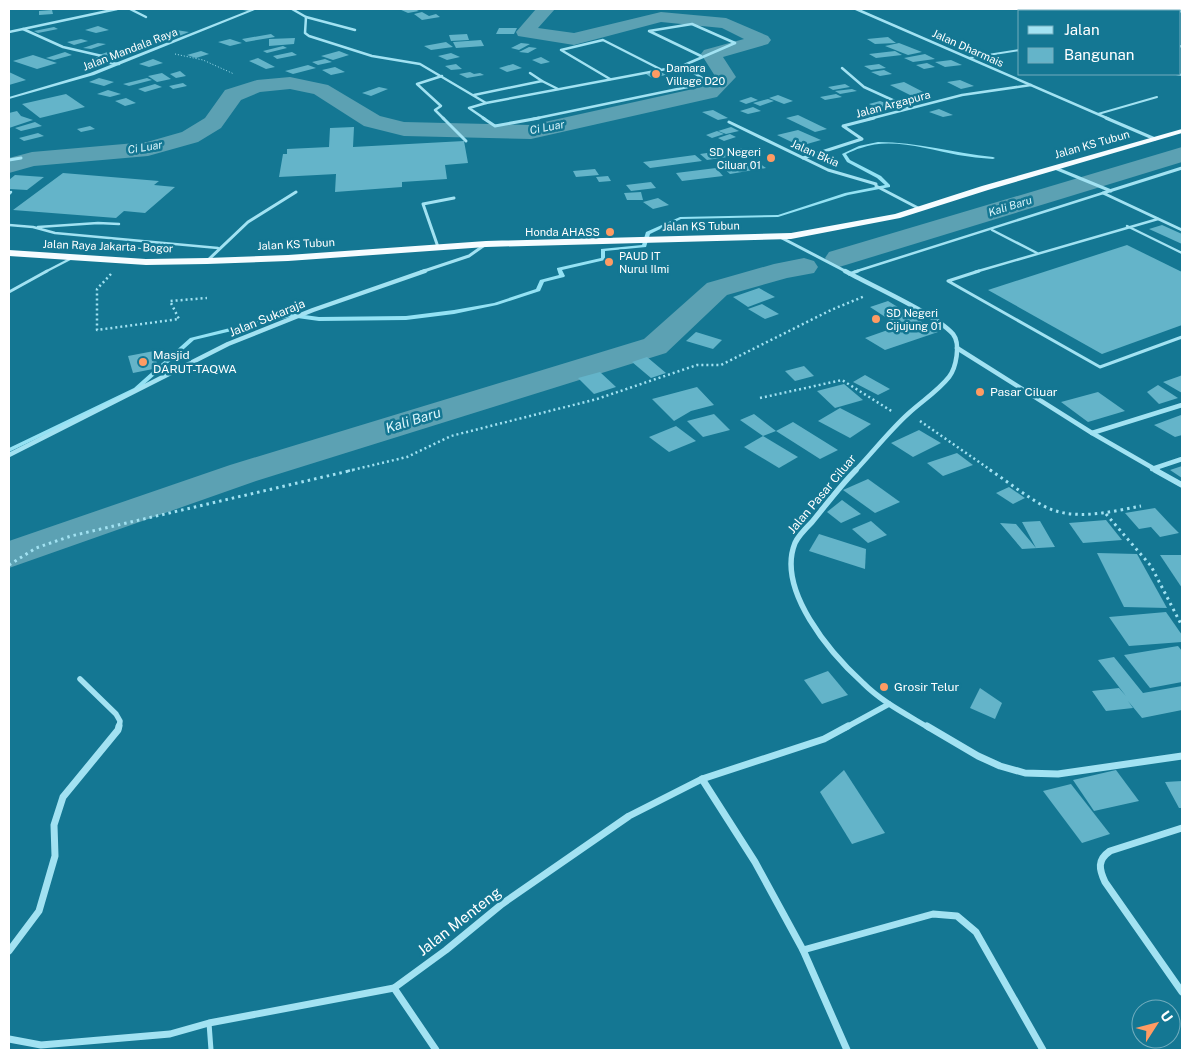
<svg xmlns="http://www.w3.org/2000/svg" width="1191" height="1059" viewBox="0 0 1191 1059" font-family="'Public Sans',sans-serif">
  <rect width="100%" height="100%" fill="#147793"/>
  <g fill="none" stroke-linecap="round" stroke-linejoin="round">
    <!-- stream -->
    <path fill="#94e2f4" fill-rule="evenodd" d="M878,142C917,142 954,153 993,157L995,158L993,159C981,158 970,157 958,155C928,149 890,137 861,148C856,149 851,152 846,154L850,160L881,176L890,185V187L848,195L778,217L681,219L650,234L646,247L605,251V260L562,270L565,276L564,277L544,282L540,291L497,305L454,314L406,320L319,321L290,317L194,340L138,390L9,452V448L134,388L190,338L290,313L319,317L406,316L454,310L494,303L536,289L540,280L559,275L557,269V268L601,258V249L642,245L646,232L680,217L778,215L845,193L885,185L877,178L847,162L842,154L859,146Z"/>
    <!-- river -->
    <g fill="#5ca1b3" fill-rule="evenodd">
      <polygon points="536,9 555,9 538,28 574,33 661,12 726,18 768,36 771,40 768,44 723,57 736,77 717,97 531,139 404,136 364,126 314,94 290,89 260,92 241,100 221,128 198,142 148,156 34,166 9,173 9,158 32,152 147,142 182,132 205,118 225,90 257,80 290,77 328,85 380,116 404,122 531,125 702,87 715,76 701,54 704,50 744,39 722,28 661,22 574,45 518,36 516,32"/>
      <polygon points="1182,147 1182,162 849,264 839,267 829,264 825,258 829,252"/>
      <polygon points="804,258 814,261 818,267 814,273 787,278 727,295 666,353 256,481 9,568 9,541 230,465 644,339 707,283 774,264"/>
    </g>
  </g>
  <!-- building -->
  <g fill="#64b4c9">
    <polygon points="399,9 414,9 419,11 408,13"/>
    <polygon points="52,10 53,14 39,15 39,11"/>
    <polygon points="422,12 429,16 436,14 440,17 422,20 414,14"/>
    <polygon points="98,26 109,30 96,33 85,30"/>
    <polygon points="54,27 58,29 38,33 34,31"/>
    <polygon points="499,28 517,28 514,34 496,34"/>
    <polygon points="176,30 189,32 179,36 167,33"/>
    <polygon points="271,34 275,37 246,42 242,39"/>
    <polygon points="467,34 469,40 451,41 449,35"/>
    <polygon points="888,37 896,43 875,44 867,39"/>
    <polygon points="295,38 294,44 269,46 269,39"/>
    <polygon points="81,39 88,41 74,45 67,42"/>
    <polygon points="230,39 242,43 230,46 218,42"/>
    <polygon points="481,40 484,46 456,48 453,42"/>
    <polygon points="446,42 453,47 431,50 424,46"/>
    <polygon points="98,43 106,44 91,49 83,48"/>
    <polygon points="521,43 530,44 519,50 511,48"/>
    <polygon points="899,43 922,52 908,55 885,46"/>
    <polygon points="283,46 287,48 267,53 263,51"/>
    <polygon points="529,47 537,48 528,53 519,52"/>
    <polygon points="116,49 125,51 107,57 99,55"/>
    <polygon points="201,51 209,54 196,58 187,55"/>
    <polygon points="339,51 349,55 333,60 321,56"/>
    <polygon points="895,51 902,55 876,58 869,54"/>
    <polygon points="65,52 72,55 54,60 46,58"/>
    <polygon points="292,52 297,55 277,59 273,56"/>
    <polygon points="451,53 460,57 447,60 438,56"/>
    <polygon points="925,54 935,59 913,62 904,58"/>
    <polygon points="33,55 57,63 37,69 13,61"/>
    <polygon points="541,57 550,62 541,64 532,60"/>
    <polygon points="258,58 275,67 266,69 249,61"/>
    <polygon points="153,59 163,63 149,67 139,64"/>
    <polygon points="325,59 332,62 318,65 312,62"/>
    <polygon points="951,60 962,65 945,67 935,62"/>
    <polygon points="927,63 935,67 924,69 916,65"/>
    <polygon points="456,64 462,69 451,70 445,66"/>
    <polygon points="513,64 522,68 507,72 499,68"/>
    <polygon points="879,64 886,68 871,70 864,66"/>
    <polygon points="308,65 316,68 293,74 285,71"/>
    <polygon points="335,67 345,72 331,75 322,70"/>
    <polygon points="884,70 892,74 880,76 871,72"/>
    <polygon points="180,71 186,76 176,78 170,74"/>
    <polygon points="659,71 666,75 652,78 646,74"/>
    <polygon points="9,72 26,80 9,85"/>
    <polygon points="470,72 474,74 480,73 484,75 467,78 459,74"/>
    <polygon points="162,73 171,79 157,82 148,76"/>
    <polygon points="99,78 114,82 104,86 89,82"/>
    <polygon points="147,78 152,80 129,86 123,84"/>
    <polygon points="960,80 974,86 961,89 947,82"/>
    <polygon points="904,82 931,96 916,98 890,85"/>
    <polygon points="183,83 187,86 173,89 169,86"/>
    <polygon points="155,84 162,87 145,92 138,89"/>
    <polygon points="845,84 850,87 833,90 828,87"/>
    <polygon points="379,87 388,89 371,96 362,93"/>
    <polygon points="852,89 857,91 840,94 835,91"/>
    <polygon points="108,90 121,94 110,97 97,94"/>
    <polygon points="66,94 85,107 40,118 22,104"/>
    <polygon points="836,94 842,97 825,100 820,97"/>
    <polygon points="778,95 793,101 784,104 769,98"/>
    <polygon points="751,97 758,100 746,104 739,101"/>
    <polygon points="126,98 136,103 125,106 115,101"/>
    <polygon points="768,99 774,101 760,106 753,103"/>
    <polygon points="880,101 891,105 880,109 869,104"/>
    <polygon points="753,107 761,111 748,114 740,111"/>
    <polygon points="939,109 953,115 943,117 929,112"/>
    <polygon points="713,110 728,118 718,120 702,112"/>
    <polygon points="17,111 21,116 33,120 9,128 9,113"/>
    <polygon points="798,115 827,129 815,132 786,118"/>
    <polygon points="35,122 42,126 21,131 15,128"/>
    <polygon points="90,126 95,129 81,132 77,129"/>
    <polygon points="354,127 353,147 464,141 468,163 445,165 447,179 402,182 402,187 335,192 336,174 279,177 283,154 287,154 287,149 329,147 330,128"/>
    <polygon points="731,127 739,131 726,134 718,131"/>
    <polygon points="798,130 821,140 800,146 777,135"/>
    <polygon points="717,131 724,134 712,138 706,135"/>
    <polygon points="38,133 44,136 24,141 19,138"/>
    <polygon points="730,134 736,137 724,141 718,138"/>
    <polygon points="741,148 749,154 707,160 700,154"/>
    <polygon points="695,155 702,161 650,168 643,162"/>
    <polygon points="756,161 766,168 730,174 721,166"/>
    <polygon points="716,168 723,176 682,181 676,173"/>
    <polygon points="595,169 599,175 576,177 573,171"/>
    <polygon points="63,173 159,181 154,185 175,187 145,213 124,211 116,218 13,210"/>
    <polygon points="15,175 44,177 27,190 9,189 9,180"/>
    <polygon points="608,176 611,181 599,182 596,177"/>
    <polygon points="651,182 656,188 631,191 626,185"/>
    <polygon points="641,192 643,200 627,200 624,193"/>
    <polygon points="658,198 669,205 653,209 643,202"/>
    <polygon points="1162,225 1182,234 1182,244 1149,229"/>
    <polygon points="1127,245 1182,272 1182,325 1102,354 988,290"/>
    <polygon points="759,288 775,297 748,307 733,297"/>
    <polygon points="888,301 938,332 885,350 865,338 899,326 870,307"/>
    <polygon points="762,304 779,314 765,319 748,309"/>
    <polygon points="696,332 722,340 713,349 686,341"/>
    <polygon points="154,351 158,368 133,373 128,356"/>
    <polygon points="647,357 666,373 651,378 632,362"/>
    <polygon points="804,366 814,376 795,381 785,371"/>
    <polygon points="600,372 616,387 594,394 578,378"/>
    <polygon points="865,375 890,389 878,395 853,382"/>
    <polygon points="1182,375 1182,393 1163,382 1180,376"/>
    <polygon points="844,384 863,400 835,408 817,391"/>
    <polygon points="1158,385 1178,398 1159,404 1147,392"/>
    <polygon points="697,387 714,405 691,411 674,421 652,399"/>
    <polygon points="1098,392 1125,411 1088,422 1061,402"/>
    <polygon points="840,408 871,424 850,438 818,421"/>
    <polygon points="714,414 730,430 703,437 687,421"/>
    <polygon points="754,414 776,431 793,422 838,450 820,459 776,431 763,436 740,420"/>
    <polygon points="1181,415 1182,435 1175,437 1154,425"/>
    <polygon points="676,426 696,441 669,452 649,437"/>
    <polygon points="919,430 941,443 913,457 891,443"/>
    <polygon points="763,436 798,457 779,468 744,447"/>
    <polygon points="957,453 973,465 943,476 927,463"/>
    <polygon points="1182,466 1182,478 1170,470"/>
    <polygon points="868,479 900,502 875,513 843,490"/>
    <polygon points="1009,487 1025,498 1013,504 996,493"/>
    <polygon points="842,500 861,514 841,523 827,512"/>
    <polygon points="1155,508 1170,524 1179,533 1160,537 1151,527 1139,529 1125,513"/>
    <polygon points="1106,520 1122,540 1083,543 1069,523"/>
    <polygon points="871,521 887,535 868,543 852,529"/>
    <polygon points="1040,521 1055,547 1022,549 1000,523 1016,524 1036,548 1022,522"/>
    <polygon points="819,534 866,549 865,569 809,551"/>
    <polygon points="1097,553 1137,554 1167,608 1124,607"/>
    <polygon points="1160,555 1182,555 1182,588"/>
    <polygon points="1166,612 1182,635 1182,642 1129,646 1109,617"/>
    <polygon points="1178,646 1182,651 1182,682 1150,688 1124,655"/>
    <polygon points="1114,657 1143,693 1182,686 1182,710 1142,718 1128,701 1133,708 1106,711 1092,691 1119,688 1126,696 1098,660"/>
    <polygon points="828,671 848,695 822,704 804,680"/>
    <polygon points="980,688 1002,703 995,719 970,708"/>
    <polygon points="844,770 885,833 852,844 820,792"/>
    <polygon points="1116,770 1139,801 1094,811 1073,780"/>
    <polygon points="1182,781 1182,808 1179,808 1165,782"/>
    <polygon points="1071,784 1110,834 1082,843 1043,791"/>
  </g>
  <g fill="none" stroke-linecap="round" stroke-linejoin="round">
    <!-- path-far2 -->
    <polyline stroke="#a2e2f2" stroke-width="1" stroke-dasharray="1 2" stroke-linecap="butt" points="175,54 203,60 234,74"/>
    <!-- path-far1 -->
    <g stroke="#a2e2f2" stroke-width="2.5" stroke-dasharray="2 3" stroke-linecap="butt">
      <polyline points="111,274 97,289 97,330 179,319 170,301 207,298"/>
      <polyline points="760,398 842,380 893,412"/>
      <polyline points="920,421 992,471"/>
      <polyline points="348,471 407,457 451,436 597,399 697,365 721,365 831,310 865,296"/>
    </g>
    <!-- path -->
    <g stroke="#a2e2f2" stroke-width="3" stroke-dasharray="2.5 4" stroke-linecap="butt">
      <path d="M990,470C1007,481 1024,495 1042,505C1071,522 1110,512 1141,506"/>
      <polyline points="1106,514 1151,566 1182,626"/>
      <polyline points="9,565 36,548 71,536 353,470"/>
    </g>
    <!-- service-far3 -->
    <g stroke="#a2e2f2" stroke-width="2">
      <polyline points="243,9 252,10"/>
      <polyline points="1175,9 1182,12"/>
      <polyline points="1180,46 1182,47"/>
      <polyline points="969,58 1020,50"/>
      <polyline points="1176,74 1182,75"/>
      <polyline points="1098,114 1157,97"/>
    </g>
    <!-- service-far2 -->
    <g stroke="#a2e2f2" stroke-width="2.5">
      <polyline points="9,194 11,192"/>
      <polyline points="9,225 33,227 55,233 218,248"/>
      <polyline points="1127,226 1182,253"/>
      <polyline points="38,227 98,223 119,224"/>
      <polyline points="992,230 1037,253"/>
      <polyline points="45,272 72,258"/>
      <polyline points="854,272 1103,193"/>
      <polyline points="975,272 1158,219"/>
    </g>
    <!-- service-far1 -->
    <g stroke="#a2e2f2" stroke-width="3">
      <polyline points="979,271 948,281 1100,367 1182,337"/>
      <polyline points="849,274 858,271"/>
      <polyline points="9,292 47,271"/>
    </g>
    <!-- service -->
    <polyline stroke="#a2e2f2" stroke-width="5" points="209,1023 211,1050"/>
    <!-- minor-far4 -->
    <g stroke="#a2e2f2" stroke-width="2.5">
      <polyline points="130,9 146,17"/>
      <polyline points="292,9 306,17 305,33 309,36 372,56 420,64 486,103 469,108 485,119"/>
      <polyline points="856,9 1109,119"/>
      <polyline points="306,17 355,30"/>
      <polyline points="23,29 63,47 102,56 93,61 119,64"/>
      <polyline points="9,32 117,9"/>
      <polyline points="701,56 649,31 692,24 735,43"/>
      <polyline points="842,68 864,87 910,108"/>
      <polyline points="530,73 542,81"/>
      <polyline points="442,76 417,84 441,106 435,110 444,119"/>
      <polyline points="610,79 561,50 603,40 660,69"/>
      <polyline points="474,95 542,81 558,89"/>
      <polyline points="486,103 682,66"/>
      <polyline points="533,119 702,84 704,79 682,66 735,43"/>
      <polyline points="869,119 962,95 1031,85"/>
    </g>
    <!-- minor-far3 -->
    <g stroke="#a2e2f2" stroke-width="3">
      <polyline points="443,118 466,141"/>
      <polyline points="483,118 495,126 539,118"/>
      <polyline points="1106,118 1155,139"/>
      <polyline points="729,122 828,170 876,184 876,186 920,209"/>
      <polyline points="803,158 862,139 843,126 874,118"/>
      <polyline points="9,160 21,158"/>
      <polyline points="1055,168 1111,191"/>
      <polyline points="1182,168 1103,193 1182,230"/>
      <polyline points="780,237 847,272"/>
      <polyline points="438,247 423,204 454,198"/>
      <polyline points="207,261 248,222 296,192"/>
      <polyline points="421,272 469,256 486,244"/>
    </g>
    <!-- minor-far2 -->
    <g stroke="#a2e2f2" stroke-width="4.5">
      <path d="M845,271C872,286 934,313 953,334C961,344 956,368 949,377C938,391 922,401 909,413C890,430 873,452 855,471"/>
      <polyline points="957,348 1092,433 1158,471"/>
      <polyline points="1092,433 1182,405"/>
      <polyline points="9,455 228,344 313,310 425,271"/>
      <polyline points="1152,469 1182,459"/>
    </g>
    <!-- minor-far1 -->
    <g stroke="#a2e2f2" stroke-width="5.5">
      <path d="M856,470C840,486 826,505 812,522C806,528 798,536 795,543C776,590 831,654 863,683C882,702 906,714 929,728"/>
      <polyline points="1155,470 1182,485"/>
      <polyline points="80,679 116,714 120,721 119,728"/>
      <polyline points="845,728 889,704"/>
    </g>
    <!-- minor -->
    <g stroke="#a2e2f2" stroke-width="7">
      <polyline points="927,726 978,756 1000,766 1025,773 1058,774 1182,756"/>
      <polyline points="702,779 755,862 803,950 933,914 957,916 976,932 1043,1050"/>
      <path d="M1182,828L1110,851C1097,860 1099,869 1105,882L1182,992"/>
      <polyline points="803,950 847,1050"/>
      <polyline points="9,951 39,911 55,856 54,825 63,797 118,730 119,726"/>
      <polyline points="394,988 436,1050"/>
      <polyline points="9,1039 41,1045 170,1034 209,1023 394,988 446,950 502,904 629,816 702,779 824,739 848,726"/>
    </g>
    <!-- tertiary -->
    <polygon fill="#a2e2f2" fill-rule="evenodd" points="252,9 257,9 94,75 9,99 9,97 90,73"/>
    <!-- trunk -->
    <polygon fill="#f6fcff" fill-rule="evenodd" points="1182,129 1182,133 988,190 900,218 791,239 486,247 288,261 207,264 146,265 9,256 9,250 146,259 207,258 288,255 486,241 791,233 895,214 982,186"/>
  </g>
  <!-- markers -->
  <g fill="#ff9b63" stroke="#147793" stroke-width="2">
    <circle cx="656" cy="74" r="5"/>
    <circle cx="771" cy="158" r="5"/>
    <circle cx="610" cy="232" r="5"/>
    <circle cx="609" cy="262" r="5"/>
    <circle cx="876" cy="319" r="5"/>
    <circle cx="143" cy="362" r="5"/>
    <circle cx="980" cy="392" r="5"/>
    <circle cx="884" cy="687" r="5"/>
  </g>
  <g text-anchor="middle" dominant-baseline="central" stroke-width="5" stroke-linejoin="round" paint-order="stroke">
    <!-- far-street labels -->
    <g font-size="11" fill="#fff" stroke="#147793">
      <text transform="translate(968 48) rotate(24)">Jalan Dharmais</text>
      <text transform="translate(130 49) rotate(-21)">Jalan Mandala Raya</text>
      <text transform="translate(893 104) rotate(-15)">Jalan Argapura</text>
      <text transform="translate(1092 144) rotate(-16)">Jalan KS Tubun</text>
      <text transform="translate(815 153) rotate(24)">Jalan Bkia</text>
      <text transform="translate(701 226) rotate(-1)">Jalan KS Tubun</text>
      <text transform="translate(296 244) rotate(-3)">Jalan KS Tubun</text>
      <text transform="translate(108 246) rotate(2)">Jalan Raya Jakarta - Bogor</text>
    </g>
    <!-- far-poi labels -->
    <g font-size="11" fill="#fff" stroke="#147793" text-anchor="start">
      <text x="666" y="68">Damara<tspan x="666" dy="13">Village D20</tspan></text>
      <text x="761" y="152" text-anchor="end">SD Negeri<tspan x="761" dy="13">Ciluar 01</tspan></text>
      <text x="600" y="232" text-anchor="end">Honda AHASS</text>
      <text x="619" y="256">PAUD IT<tspan x="619" dy="13">Nurul Ilmi</tspan></text>
      <text x="886" y="313">SD Negeri<tspan x="886" dy="13">Cijujung 01</tspan></text>
    </g>
    <!-- far-water labels -->
    <g font-size="11" font-style="italic" fill="#dbf6fc" stroke="#147793">
      <text transform="translate(547 127) rotate(-11)">Ci Luar</text>
      <text transform="translate(145 147) rotate(-9)">Ci Luar</text>
      <text transform="translate(1010 206) rotate(-17)">Kali Baru</text>
    </g>
    <!-- street labels -->
    <g font-size="12" fill="#fff" stroke="#147793">
      <text transform="translate(267 318) rotate(-22)">Jalan Sukaraja</text>
      <text transform="translate(822 494) rotate(-50)">Jalan Pasar Ciluar</text>
    </g>
    <!-- poi labels -->
    <g font-size="12" fill="#fff" stroke="#147793" text-anchor="start">
      <text x="153" y="355">Masjid<tspan x="153" dy="14">DARUT-TAQWA</tspan></text>
      <text x="990" y="392">Pasar Ciluar</text>
      <text x="894" y="687">Grosir Telur</text>
    </g>
    <!-- water labels -->
    <g font-size="14" font-style="italic" fill="#dbf6fc" stroke="#147793">
      <text transform="translate(413 420) rotate(-17)">Kali Baru</text>
    </g>
    <!-- near-street labels -->
    <g font-size="15" fill="#fff" stroke="#147793">
      <text transform="translate(459 921) rotate(-38)">Jalan Menteng</text>
    </g>
  </g>
  <!-- border -->
  <rect width="1191" height="1059" fill="none" stroke="#ffffff" stroke-width="20"/>
  <!-- legend -->
  <rect x="1018" y="10" width="162" height="65" fill="#147793" stroke="#72adbe"/>
  <rect x="1028" y="26" width="25" height="8" fill="#a2e2f2" stroke="#72adbe"/>
  <text x="1064" y="35" font-size="15" fill="#ffffff">Jalan</text>
  <rect x="1028" y="48" width="25" height="15" fill="#64b4c9" stroke="#72adbe"/>
  <text x="1064" y="60" font-size="15" fill="#ffffff">Bangunan</text>
  <!-- north arrow -->
  <g transform="translate(1156 1024) rotate(54)"><circle r="24" fill="#147793" stroke="#72adbe"/>
  <path d="M0-4L9 19L0 12L-9 19Z" fill="#ff9b63"/>
  <text y="-8" font-size="14" font-weight="bold" text-anchor="middle" fill="#ffffff">U</text>
  </g>
</svg>
